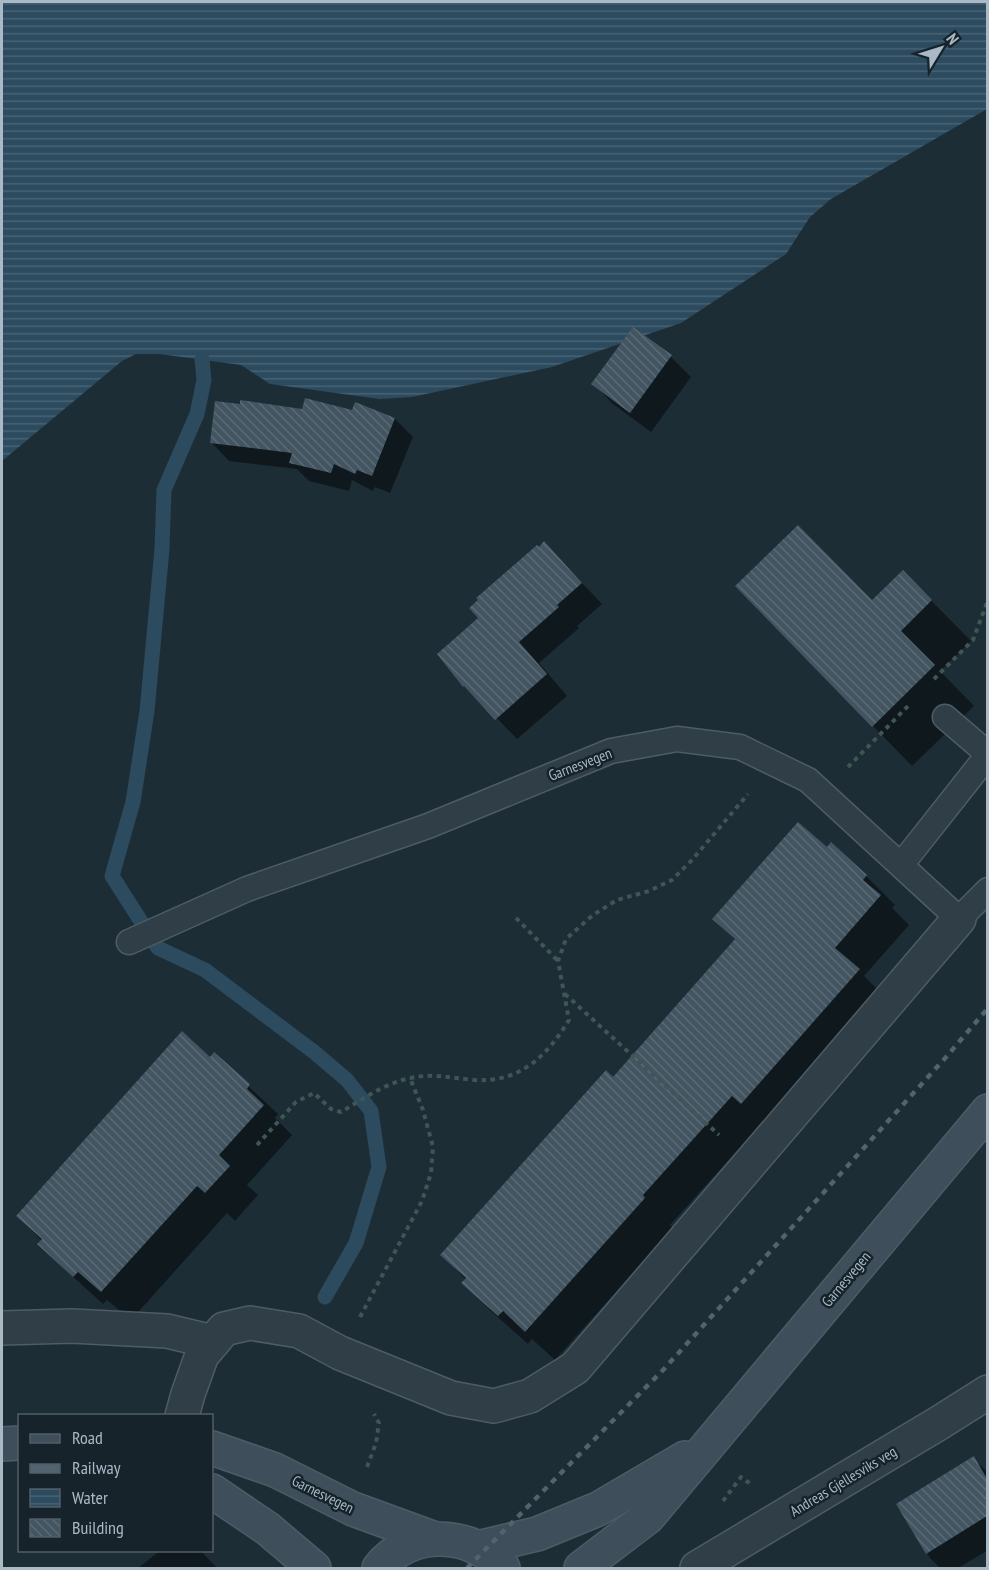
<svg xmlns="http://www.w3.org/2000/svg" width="989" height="1570" viewBox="0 0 989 1570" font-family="'PT Sans Narrow',sans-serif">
  <defs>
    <pattern id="water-rules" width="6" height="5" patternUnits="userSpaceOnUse" patternTransform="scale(1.5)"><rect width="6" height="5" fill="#2c4b5e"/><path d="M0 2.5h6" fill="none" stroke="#486374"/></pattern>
    <pattern id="building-back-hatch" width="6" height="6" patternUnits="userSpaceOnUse" patternTransform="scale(1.5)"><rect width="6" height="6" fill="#425561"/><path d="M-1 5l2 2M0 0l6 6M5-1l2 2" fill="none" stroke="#5a6b76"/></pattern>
  </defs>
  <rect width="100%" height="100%" fill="#1d2d36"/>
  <!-- water -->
  <polygon fill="url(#water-rules)" points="2,2 987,2 987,109 831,199 810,217 786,254 681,323 552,367 412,397 380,399 270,384 241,365 159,354 136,354 122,361 2,461"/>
  <!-- shadow -->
  <g fill="#0007">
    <polygon points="671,357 691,377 651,432 613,404 593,383"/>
    <polygon points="303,410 353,412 395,419 413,437 390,493 375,487 373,491 352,480 349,491 309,481 297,469 229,461 211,442"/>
    <polygon points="544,543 602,604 577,626 579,628 539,663 567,696 517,739 485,706 480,618"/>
    <polygon points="903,572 971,641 940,671 974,706 912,766 873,726 872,602"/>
    <polygon points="827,849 866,876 895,905 892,908 909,925 864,976 887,999 771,1131 762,1123 670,1225 673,1228 555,1360 532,1339 528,1344 492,1312 463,1283 466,1280 442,1255 613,1079 736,940 715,919"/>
    <polygon points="214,1054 278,1114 275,1118 292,1135 247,1185 258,1195 235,1221 227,1213 131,1320 107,1300 103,1304 68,1272 39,1244 42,1241 18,1216"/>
    <polygon points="973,1458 988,1473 988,1550 958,1568 940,1568 930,1558 898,1504"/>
    <polygon points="161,1550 200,1550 217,1568 138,1568"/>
  </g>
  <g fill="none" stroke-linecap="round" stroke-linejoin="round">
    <!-- stream -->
    <polyline stroke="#2c4b5e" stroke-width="15" points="202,359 204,380 197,414 164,490 162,549 147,711 133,802 112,876 158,948 205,970 314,1052 347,1080 371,1111 379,1167 356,1243 325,1297"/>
  </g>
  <!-- building -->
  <g fill="url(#building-back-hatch)">
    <polygon points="633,327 672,355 630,413 591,384"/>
    <polygon points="305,398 352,410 355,402 395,418 372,476 357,470 355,474 334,464 331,473 289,463 292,453 210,443 215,401 240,404 240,400 302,409"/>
    <polygon points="798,525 872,600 903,570 932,600 901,631 935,665 872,727 735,586"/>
    <polygon points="544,541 582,583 557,605 559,607 519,642 547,674 495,720 464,686 463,687 437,654 478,618 469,608 478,600 476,598 537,545 539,547"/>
    <polygon points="798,822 827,847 831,842 867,875 863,880 881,895 835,948 860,969 741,1104 732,1096 643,1195 645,1198 525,1332 503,1311 498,1316 461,1283 466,1278 440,1255 606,1070 613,1077 735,939 712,919"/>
    <polygon points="182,1031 210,1057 214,1052 250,1084 247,1089 264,1105 219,1155 230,1166 205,1193 197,1186 101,1292 78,1272 73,1277 37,1244 42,1239 16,1216"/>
    <polygon points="974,1456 987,1479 987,1516 926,1554 896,1504"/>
  </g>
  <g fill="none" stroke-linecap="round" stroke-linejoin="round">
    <defs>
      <g id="lane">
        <polyline points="945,717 988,754"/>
        <polyline points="901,865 988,755"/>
        <polyline points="129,942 247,889 428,826 611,751 677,739 740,747 808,780 959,919 988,890"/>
      </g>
      <g id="street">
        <polyline points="2,1328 72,1326 167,1331 213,1342"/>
        <polyline points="182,1416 188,1394 202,1355 224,1329 250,1323 299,1331 340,1353 451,1398 494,1406 530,1396 575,1368 959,919"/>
        <polyline points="697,1568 939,1423 988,1392"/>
      </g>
      <g id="secondary">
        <polyline points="2,1444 20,1443"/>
        <polyline points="212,1448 275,1470 353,1509 435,1539"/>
        <polyline points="212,1491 268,1529 314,1568"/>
        <polyline points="477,1548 537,1534 598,1509 685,1458"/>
        <path d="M379,1568C409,1529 472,1530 503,1568"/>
        <polyline points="581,1568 648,1517 988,1111"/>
      </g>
    </defs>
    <!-- lane casing -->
    <use href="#lane" stroke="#4d5c65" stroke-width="27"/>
    <!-- street casing -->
    <use href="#street" stroke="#4d5c65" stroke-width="36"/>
    <!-- secondary casing -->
    <use href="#secondary" stroke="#4d5c65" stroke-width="36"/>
    <!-- path -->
    <g stroke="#3e5654" stroke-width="4" stroke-dasharray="4.5 4.5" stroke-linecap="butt">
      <polyline points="934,679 973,640 988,600"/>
      <polyline points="848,767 908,706"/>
      <polyline points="516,918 558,961"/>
      <polyline points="565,994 719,1135"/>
      <path d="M257,1145L296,1102L314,1093L331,1109L341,1112C363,1099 385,1083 411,1078C432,1073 452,1078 474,1080C520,1083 547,1056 569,1020L558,961L566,939L593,915L617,900L649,891L672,880L692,860L748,794"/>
      <polyline points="360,1317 422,1201 431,1173 433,1147 423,1110 410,1078"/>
      <polyline points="367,1467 376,1443 379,1423 374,1414"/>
      <polyline points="723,1501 741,1477 752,1485"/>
    </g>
    <!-- lane -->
    <use href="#lane" stroke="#303e47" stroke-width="24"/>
    <!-- street -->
    <use href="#street" stroke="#303e47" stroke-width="33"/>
    <!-- secondary -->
    <use href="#secondary" stroke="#3e4e5a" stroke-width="33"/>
    <!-- rail -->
    <polyline stroke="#51636f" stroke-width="4.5" stroke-dasharray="6 6" stroke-linecap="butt" points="467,1568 664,1369 947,1056 988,1008"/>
  </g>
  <g text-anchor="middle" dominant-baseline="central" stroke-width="5" stroke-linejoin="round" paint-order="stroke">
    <!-- street labels -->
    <g font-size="15" fill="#a9b9c5" stroke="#16232b">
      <text transform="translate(580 764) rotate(-21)">Garnesvegen</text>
      <text transform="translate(846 1279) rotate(-50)">Garnesvegen</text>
      <text transform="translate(843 1481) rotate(-31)">Andreas Gjellesviks veg</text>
      <text transform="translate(323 1494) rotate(26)">Garnesvegen</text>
    </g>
  </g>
  <!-- border -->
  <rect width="989" height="1570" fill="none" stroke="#a9b9c5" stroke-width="6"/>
  <!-- legend -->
  <rect x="18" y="1414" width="195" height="138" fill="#16232b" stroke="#515f69" stroke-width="1.5"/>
  <rect x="30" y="1434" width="30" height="9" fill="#3e4e5a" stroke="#515f69" stroke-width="1.5"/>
  <text x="72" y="1444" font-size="18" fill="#a9b9c5">Road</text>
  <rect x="30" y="1464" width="30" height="9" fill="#51636f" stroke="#515f69" stroke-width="1.5"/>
  <text x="72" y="1474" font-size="18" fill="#a9b9c5">Railway</text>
  <rect x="30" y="1489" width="30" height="18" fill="url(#water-rules)" stroke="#515f69" stroke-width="1.5"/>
  <text x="72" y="1504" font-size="18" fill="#a9b9c5">Water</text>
  <rect x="30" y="1519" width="30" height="18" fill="url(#building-back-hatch)" stroke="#515f69" stroke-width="1.5"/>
  <text x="72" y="1534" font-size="18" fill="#a9b9c5">Building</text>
  <!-- north arrow -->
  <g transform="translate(941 48) rotate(52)" stroke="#16232b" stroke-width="4.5" paint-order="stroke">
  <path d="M0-4.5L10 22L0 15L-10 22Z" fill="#a9b9c5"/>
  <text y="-9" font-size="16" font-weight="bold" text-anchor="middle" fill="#a9b9c5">N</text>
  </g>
</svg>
